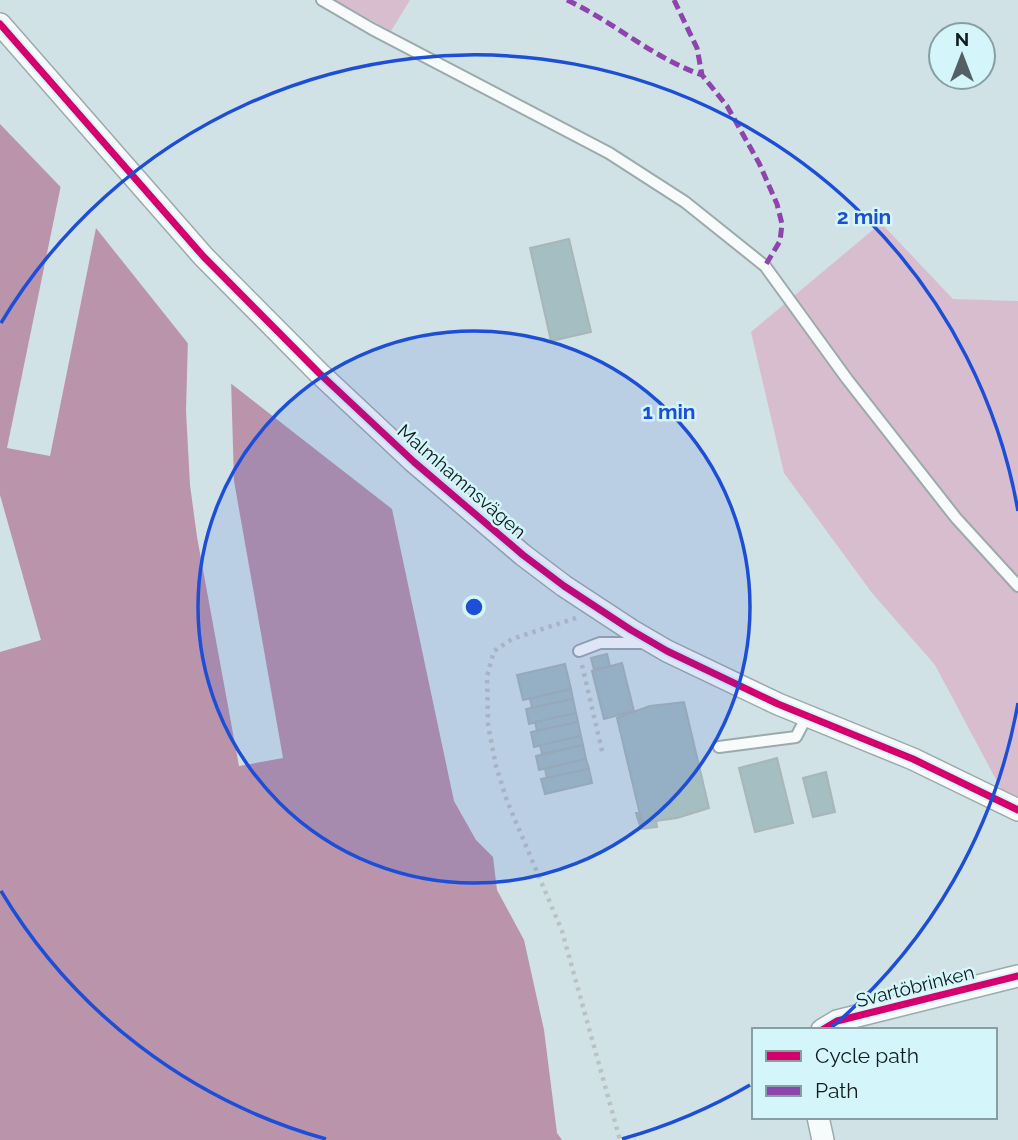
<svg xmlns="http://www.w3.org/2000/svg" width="1018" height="1140" viewBox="0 0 1018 1140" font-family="Raleway,sans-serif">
  <rect width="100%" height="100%" fill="#d0e2e5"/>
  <!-- green -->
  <g fill="#d8bdcf">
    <polygon points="334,0 410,0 391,31"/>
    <polygon points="881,223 953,299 1018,301 1018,807 1009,804 935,665 872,593 784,473 751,332"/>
  </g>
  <!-- water -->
  <polygon fill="#ba94aa" points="0,124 76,203 202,361 392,509 454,801 476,840 493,857 497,890 524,940 544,1030 557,1133 562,1140 0,1140"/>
  <!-- pier -->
  <g fill="#d0e2e5">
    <polygon points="61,185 64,186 79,201 97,223 50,456 7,448"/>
    <polygon points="188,337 205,359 231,379 234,481 283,758 239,766 197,537 190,485 186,411"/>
    <polygon points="0,495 41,640 0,652"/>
  </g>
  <!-- building -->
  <g fill="#a5bec2" stroke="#a8b6b8" stroke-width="2">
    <polygon points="569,239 591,332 551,341 530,248"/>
    <polygon points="607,654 610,666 594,670 591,658"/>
    <polygon points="622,663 634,711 604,719 592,671"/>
    <polygon points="565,664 571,689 523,700 517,675"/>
    <polygon points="571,689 573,699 532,708 530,699"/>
    <polygon points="573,699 576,713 529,724 526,709"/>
    <polygon points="684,702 709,808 677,818 642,823 617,718 650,706"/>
    <polygon points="576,713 578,722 537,731 535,722"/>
    <polygon points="578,722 581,736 534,747 531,732"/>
    <polygon points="581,736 583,745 542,754 540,745"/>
    <polygon points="583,745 586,759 539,770 536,756"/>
    <polygon points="777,758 793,823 755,832 739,768"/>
    <polygon points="586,759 589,769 547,778 545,769"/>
    <polygon points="589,769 592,783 545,794 541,779"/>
    <polygon points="826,772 835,812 813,817 803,778"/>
    <polygon points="636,813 639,813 642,823 656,821 657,827 641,829"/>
  </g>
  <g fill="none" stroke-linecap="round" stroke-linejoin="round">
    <defs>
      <g id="lane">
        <polyline points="322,0 372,29 609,153 685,202 765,266 847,379 956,518 1018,586"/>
        <polyline points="579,651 600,643 644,643"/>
        <polyline points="719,747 796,737 807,716"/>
      </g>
      <g id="street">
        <polyline points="0,24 203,256 319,373 414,462 523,555 564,586 631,630 667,651 778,704 913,759 1018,810"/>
        <polyline points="822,1030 837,1021 1018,976"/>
        <polyline points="818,1117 823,1140"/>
      </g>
    </defs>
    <!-- lane casing -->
    <use href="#lane" stroke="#9caaac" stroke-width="14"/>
    <!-- street casing -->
    <use href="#street" stroke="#9caaac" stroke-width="24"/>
    <!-- path -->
    <g stroke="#bbc2c3" stroke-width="4.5" stroke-dasharray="3.5 5" stroke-linecap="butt">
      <polyline points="576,618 512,639 494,651 487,676 488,725 496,766 507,801 562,931 620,1140"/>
      <polyline points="582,665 603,755"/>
    </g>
    <!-- lane -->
    <use href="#lane" stroke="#f8fbfb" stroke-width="10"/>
    <!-- street -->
    <use href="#street" stroke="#f8fbfb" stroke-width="21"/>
    <!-- quiet -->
    <g stroke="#8e44ad" stroke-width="5" stroke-dasharray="10 5" stroke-linecap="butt">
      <path d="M567,0C614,22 653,58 702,75"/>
      <polyline points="674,0 697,48 702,75 727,106 759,163 777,204 782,224 780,241 765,266"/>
    </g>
    <defs>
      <g id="cycleway">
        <polyline points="0,24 203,256 319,373 414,462 523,555 564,586 631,630 667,651 778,704 913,759 1018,810"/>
        <polyline points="822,1030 837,1021 1018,976"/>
      </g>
    </defs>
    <!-- cycleway casing -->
    <use href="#cycleway" stroke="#d4f6fb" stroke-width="11"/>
    <!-- cycleway -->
    <use href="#cycleway" stroke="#d6006c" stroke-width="7"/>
  </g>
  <!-- distance rings -->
  <circle cx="474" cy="607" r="276" fill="#1d4ed8" fill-opacity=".12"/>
  <g fill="none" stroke="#1d4ed8" stroke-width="3.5">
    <circle cx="474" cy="607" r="276"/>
    <path d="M1018 703A552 552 0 0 1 832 1027M750 1085A552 552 0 0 1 622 1139M326 1139A552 552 0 0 1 1 891M1 323A552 552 0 0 1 1018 511"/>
  </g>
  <g text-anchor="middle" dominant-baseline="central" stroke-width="5" stroke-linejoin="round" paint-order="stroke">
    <!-- street labels -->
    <g font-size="19" fill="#101c1e" stroke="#d4f6fb">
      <text transform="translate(462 481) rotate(41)">Malmhamnsvägen</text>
      <text transform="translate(915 986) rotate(-14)">Svartöbrinken</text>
    </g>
  </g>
  <circle cx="474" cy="607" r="10" fill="#1d4ed8" stroke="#d4f6fb" stroke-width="3.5"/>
  <g font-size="21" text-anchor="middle" font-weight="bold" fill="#1d4ed8" stroke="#d4f6fb" stroke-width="5" stroke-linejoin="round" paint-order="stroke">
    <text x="864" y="224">2 min</text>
    <text x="669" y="419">1 min</text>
  </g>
  <!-- legend -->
  <rect x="752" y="1028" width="245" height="91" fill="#d4f6fb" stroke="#869fa3" stroke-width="2"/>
  <rect x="766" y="1051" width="35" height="10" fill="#d6006c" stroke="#869fa3" stroke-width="2"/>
  <text x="815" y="1063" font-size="21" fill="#101c1e">Cycle path</text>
  <rect x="766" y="1086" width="35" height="10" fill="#8e44ad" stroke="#869fa3" stroke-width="2"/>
  <text x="815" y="1098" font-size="21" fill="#101c1e">Path</text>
  <!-- north arrow -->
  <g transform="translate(962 56)"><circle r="33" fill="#d4f6fb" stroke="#869fa3" stroke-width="2"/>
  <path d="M0-5L12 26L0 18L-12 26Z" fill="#536164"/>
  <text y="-10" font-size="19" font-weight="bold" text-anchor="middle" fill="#101c1e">N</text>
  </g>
</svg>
